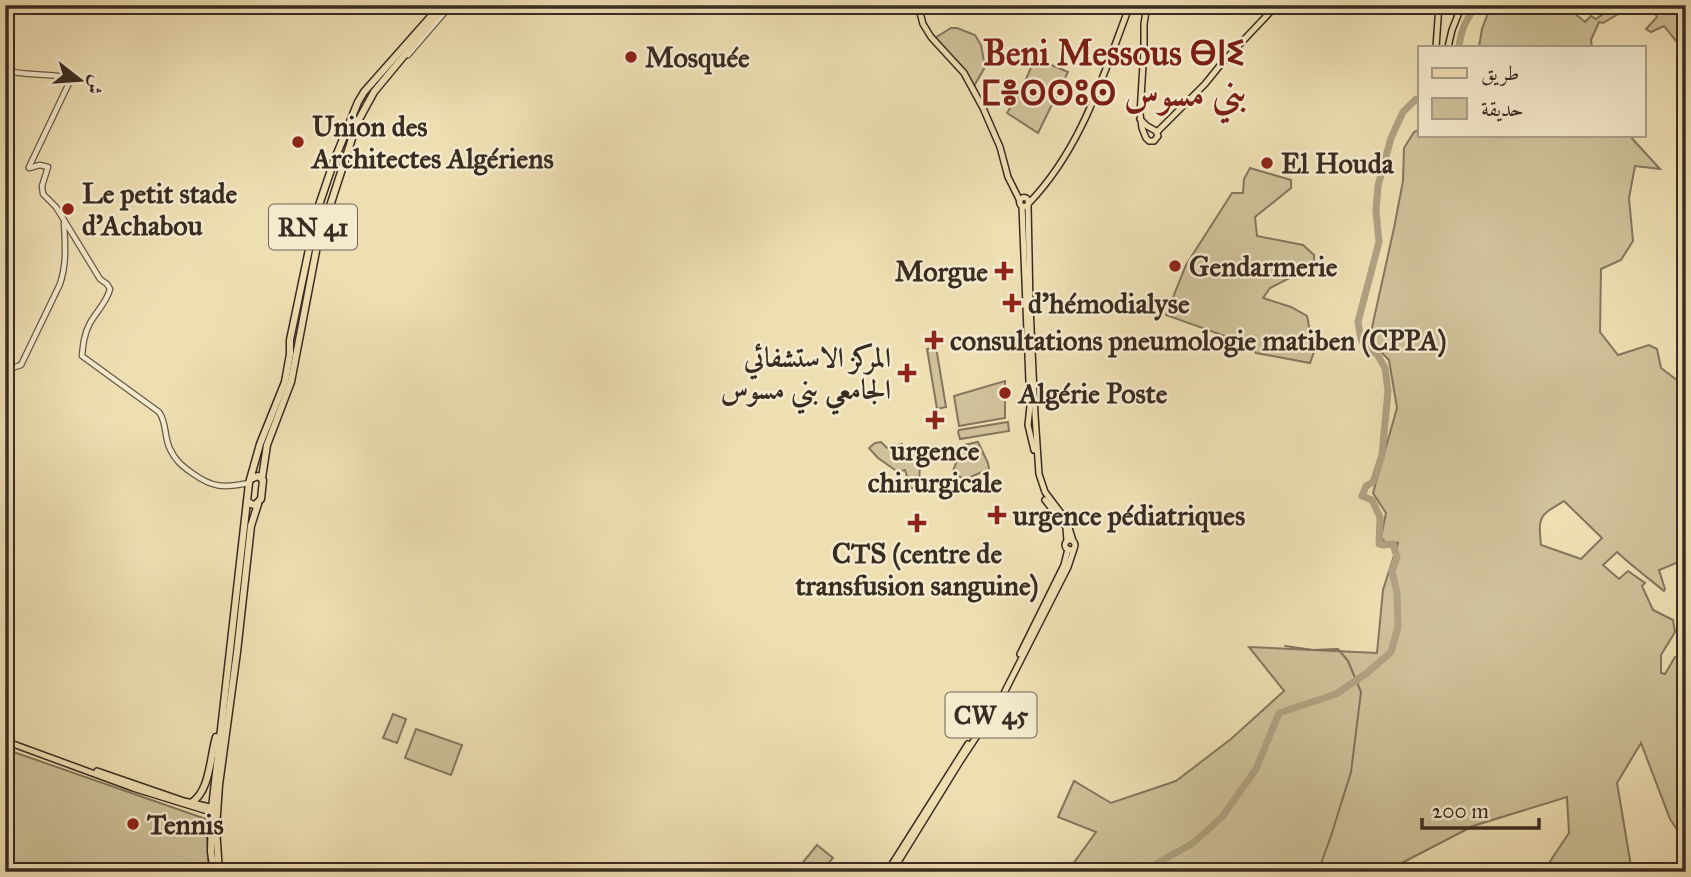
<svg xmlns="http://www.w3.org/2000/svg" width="1691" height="877" viewBox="0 0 1691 877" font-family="'IM FELL Great Primer',Amiri,'Noto Sans Tifinagh',serif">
  <rect width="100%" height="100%" fill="#eedfb3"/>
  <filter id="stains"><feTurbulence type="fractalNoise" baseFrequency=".00286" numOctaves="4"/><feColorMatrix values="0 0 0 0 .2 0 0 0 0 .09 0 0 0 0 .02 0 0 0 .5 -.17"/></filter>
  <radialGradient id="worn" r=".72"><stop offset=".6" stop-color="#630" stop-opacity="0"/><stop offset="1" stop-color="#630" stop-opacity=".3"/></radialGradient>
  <!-- green -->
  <g fill="#cfc19a" stroke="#84765e" stroke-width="2" fill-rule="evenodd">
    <polygon points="1491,5 1564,5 1585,22 1591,16 1596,19 1610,9 1620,13 1603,23 1599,22 1591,40 1592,47 1479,47 1482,29"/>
    <polygon points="1611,5 1682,5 1681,13 1686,14 1686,50 1684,51 1664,26 1651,32 1646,29 1657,17 1654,11 1623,11"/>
    <polygon points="951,28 957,28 975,35 981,45 985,67 974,86 964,71 935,38"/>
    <polygon points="1035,58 1068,72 1038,133 1007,113 1021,91"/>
    <path d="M1420,129V135H1629L1660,169L1635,166L1629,198L1633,241L1621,260L1601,269L1600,332L1618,355L1649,345L1657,349L1661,368L1686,387V559L1659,570L1665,589L1664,591C1648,578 1632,566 1617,552L1603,565L1619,579L1628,571L1645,583L1642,586L1653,610L1673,620L1675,632L1661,655V673L1665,674L1675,657L1686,661V843L1670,819L1641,743L1617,783L1632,872H1543L1569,833L1567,797L1473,826L1394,867L1393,872H1080L1073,864L1096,832L1058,817L1074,781L1111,803L1176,781L1231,739L1284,691L1249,647L1377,653L1383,590L1398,543L1385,542L1381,537L1386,513L1373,493L1397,408L1389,360L1374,345L1371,332L1394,228L1403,181L1404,148L1414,132ZM1564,501L1602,538L1581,559L1541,545C1538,516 1539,516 1564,501Z"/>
    <polygon points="1250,168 1291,180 1291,188 1255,217 1257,236 1303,245 1314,255 1314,262 1307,269 1270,288 1263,298 1291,307 1307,316 1314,352 1310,363 1256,353 1250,345 1166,315 1186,265 1232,193 1243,193 1244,179"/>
    <polygon points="936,347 946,407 937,409 927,349"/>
    <polygon points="1005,381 1005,418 959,426 954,396"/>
    <polygon points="1008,422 1009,431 960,439 958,432 959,430"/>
    <polygon points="881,442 887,448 902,444 903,449 908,448 909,450 919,448 922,462 920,463 919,485 911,489 905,470 898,472 878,458 869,448 875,443"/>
    <polygon points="978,442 988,463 989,469 964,480 953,471 963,445"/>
    <polygon points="393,714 406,719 397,743 383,738"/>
    <polygon points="416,729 462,745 451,775 405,758"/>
    <polygon points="5,749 206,819 209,872 5,872"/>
    <polygon points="817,845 833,858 821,872 795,872"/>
  </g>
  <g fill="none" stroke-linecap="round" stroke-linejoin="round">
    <!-- stream -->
    <polyline stroke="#80735c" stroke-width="2" points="1285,646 1313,650 1338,649 1348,661 1361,692 1351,772 1331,836 1318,872"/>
    <!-- river -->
    <g stroke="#b0a282" stroke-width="7">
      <path d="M1459,47C1461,30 1466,19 1477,5"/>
      <polyline points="1149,872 1156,864 1193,843 1222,817 1256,769 1279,713 1336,694 1367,673 1391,652 1398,627 1397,593 1392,571 1397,557 1393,544 1384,545 1379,544 1380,517 1372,500 1362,496 1366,486 1373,482 1382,455 1388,391 1385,368 1377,354 1367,349 1361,339 1358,322 1379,242 1376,211 1378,186 1391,138 1403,112 1416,99 1420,99"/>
    </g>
    <defs>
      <g id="minor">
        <polyline points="408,55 451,5"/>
        <path d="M5,70C24,76 45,73 64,77L69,83L29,167"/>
        <path d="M29,168L40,165L48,167L42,186L43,194L56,207L100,279L107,284L110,289C107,302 96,312 90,323C84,334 83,345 82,356L159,412C167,423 164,437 170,449C175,460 182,466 192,473C213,488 223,488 249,483"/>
        <path d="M5,362L15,367L21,365L60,284C67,263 65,244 64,223"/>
      </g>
      <g id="major">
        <polyline points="918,5 923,24 931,37 964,73 983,108 1000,147 1008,177 1020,201"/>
        <polyline points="5,6 7,5"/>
        <polyline points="1436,47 1439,5"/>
        <polyline points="1448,47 1452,30 1462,5"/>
        <polyline points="1140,119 1147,126 1156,131 1158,136 1154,141 1149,141 1146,138 1142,128 1140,114 1144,48 1144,24 1147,5"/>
        <polyline points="1157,132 1205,84 1222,63 1273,9 1278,5"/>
        <circle cx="1024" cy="202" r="4.5"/>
        <path d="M1029,203C1082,148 1103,75 1130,5"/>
        <polyline points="1028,205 1030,306 1035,415 1039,474 1045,492 1067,521 1073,541"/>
        <polyline points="1022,206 1030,406 1028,425 1034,450"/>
        <polyline points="1045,500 1066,527 1067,541"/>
        <circle cx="1070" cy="545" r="5"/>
        <polyline points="1020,654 1064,565 1068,549"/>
        <polyline points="5,741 133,788 214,813"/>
        <polyline points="97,771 184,801 214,808"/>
        <polyline points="887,872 968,744"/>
        <polyline points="892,872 961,760 1000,701 1068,567 1074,549"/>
      </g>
      <g id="highway">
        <polyline points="262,478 267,445 291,382 317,246 357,123 374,92 446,5"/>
        <polyline points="251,479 258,476 263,480 261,499 255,505 251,504 247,501 249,483 260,444 285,382 290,354 290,340 317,211 334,161 358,102 364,92 441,5"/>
        <path d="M191,803C210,792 210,757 216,737"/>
        <polyline points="214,872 211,852 212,808 247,501"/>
        <polyline points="219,872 216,828 219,785 237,652 251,526 258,504"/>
      </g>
    </defs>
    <!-- minor casing -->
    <use href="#minor" stroke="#665946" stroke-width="7"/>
    <!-- major casing -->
    <use href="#major" stroke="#392c22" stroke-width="8"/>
    <!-- highway casing -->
    <use href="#highway" stroke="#392c22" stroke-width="9"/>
    <!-- minor -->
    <use href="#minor" stroke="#f4eace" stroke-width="4.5"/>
    <!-- major -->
    <use href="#major" stroke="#eedfb3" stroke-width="5"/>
    <!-- highway -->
    <use href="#highway" stroke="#eedfb3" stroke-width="6"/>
  </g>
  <!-- markers -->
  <g fill="#8f2418" stroke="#f4eace" stroke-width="2.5">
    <circle cx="631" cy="57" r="7"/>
    <circle cx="298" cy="142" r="7"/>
    <circle cx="1267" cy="163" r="7"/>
    <circle cx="68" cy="209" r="7"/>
    <circle cx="1175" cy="266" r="7"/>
    <path d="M1000.5 260.5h7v7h7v7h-7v7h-7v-7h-7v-7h7z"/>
    <path d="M1008.5 292.5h7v7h7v7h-7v7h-7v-7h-7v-7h7z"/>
    <path d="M930.5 329.5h7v7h7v7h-7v7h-7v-7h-7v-7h7z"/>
    <path d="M903.5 362.5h7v7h7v7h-7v7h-7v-7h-7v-7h7z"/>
    <circle cx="1005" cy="393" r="7"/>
    <path d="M931.5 409.5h7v7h7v7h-7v7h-7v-7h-7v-7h7z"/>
    <path d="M993.5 504.5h7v7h7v7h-7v7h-7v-7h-7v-7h7z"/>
    <path d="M913.5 512.5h7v7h7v7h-7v7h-7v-7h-7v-7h7z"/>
    <circle cx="133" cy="824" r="7"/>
  </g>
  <g text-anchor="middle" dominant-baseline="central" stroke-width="5" stroke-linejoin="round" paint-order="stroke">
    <!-- shield labels -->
    <g fill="#f4eace" stroke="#716556" stroke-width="2">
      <rect x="269" y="204.5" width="88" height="45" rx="5"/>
      <rect x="945.5" y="692.5" width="91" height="45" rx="5"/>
    </g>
    <g font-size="26" font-weight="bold" fill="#392c22">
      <text x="313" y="227">RN 41</text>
      <text x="991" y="715">CW 45</text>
    </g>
    <!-- poi labels -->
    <g font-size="28" font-weight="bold" fill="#392c22" stroke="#f4eace" text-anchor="start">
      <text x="645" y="57">Mosquée</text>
      <text x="312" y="126">Union des<tspan x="312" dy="32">Architectes Algériens</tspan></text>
      <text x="1281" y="163">El Houda</text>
      <text x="82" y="193">Le petit stade<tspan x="82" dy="32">d'Achabou</tspan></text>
      <text x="1189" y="266">Gendarmerie</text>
      <text x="988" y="271" text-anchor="end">Morgue</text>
      <text x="1028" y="303">d'hémodialyse</text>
      <text x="950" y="340">consultations pneumologie matiben (CPPA)</text>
      <text x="891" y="357" text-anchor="end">المركز الاستشفائي<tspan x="891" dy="32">الجامعي بني مسوس</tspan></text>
      <text x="1019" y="393">Algérie Poste</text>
      <text x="935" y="450" text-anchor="middle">urgence<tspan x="935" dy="32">chirurgicale</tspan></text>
      <text x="1013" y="515">urgence pédiatriques</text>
      <text x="917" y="553" text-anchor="middle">CTS (centre de<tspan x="917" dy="32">transfusion sanguine)</tspan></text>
      <text x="147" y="824">Tennis</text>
    </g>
    <!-- district labels -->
    <g font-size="35" font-weight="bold" fill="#7a1f14" stroke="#f4eace">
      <text x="1114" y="53">Beni Messous ⴱⵏⵉ<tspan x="1114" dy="40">ⵎⴻⵙⵙⵓⵙ بني مسوس</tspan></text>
    </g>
  </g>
  <!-- margin -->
  <rect width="1691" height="877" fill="none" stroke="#eedfb3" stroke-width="28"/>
  <rect x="7" y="7" width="1677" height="863" fill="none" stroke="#392c22" stroke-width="3.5"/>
  <rect x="14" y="14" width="1663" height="849" fill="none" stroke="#392c22" stroke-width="2"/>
  <!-- legend -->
  <rect x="1418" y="46" width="228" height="91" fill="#f4eace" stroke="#a99e89" stroke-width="2"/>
  <rect x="1432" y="68" width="35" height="10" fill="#eedfb3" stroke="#a99e89" stroke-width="2"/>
  <text x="1481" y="80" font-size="21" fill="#392c22">طريق</text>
  <rect x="1432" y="98" width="35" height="21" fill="#cfc19a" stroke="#a99e89" stroke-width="2"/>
  <text x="1481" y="116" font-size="21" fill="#392c22">حديقة</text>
  <!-- north arrow -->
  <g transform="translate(80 80) rotate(107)" stroke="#f4eace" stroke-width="5" paint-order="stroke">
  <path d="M0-5L12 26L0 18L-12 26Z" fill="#392c22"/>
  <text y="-10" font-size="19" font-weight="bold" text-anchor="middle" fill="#392c22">ش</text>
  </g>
  <!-- scale -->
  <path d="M1422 818v10h117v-10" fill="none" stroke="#392c22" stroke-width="3.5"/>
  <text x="1432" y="818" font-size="21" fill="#392c22" stroke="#f4eace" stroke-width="5" paint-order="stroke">200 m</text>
  <rect width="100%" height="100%" filter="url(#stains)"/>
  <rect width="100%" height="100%" fill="url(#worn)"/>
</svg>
